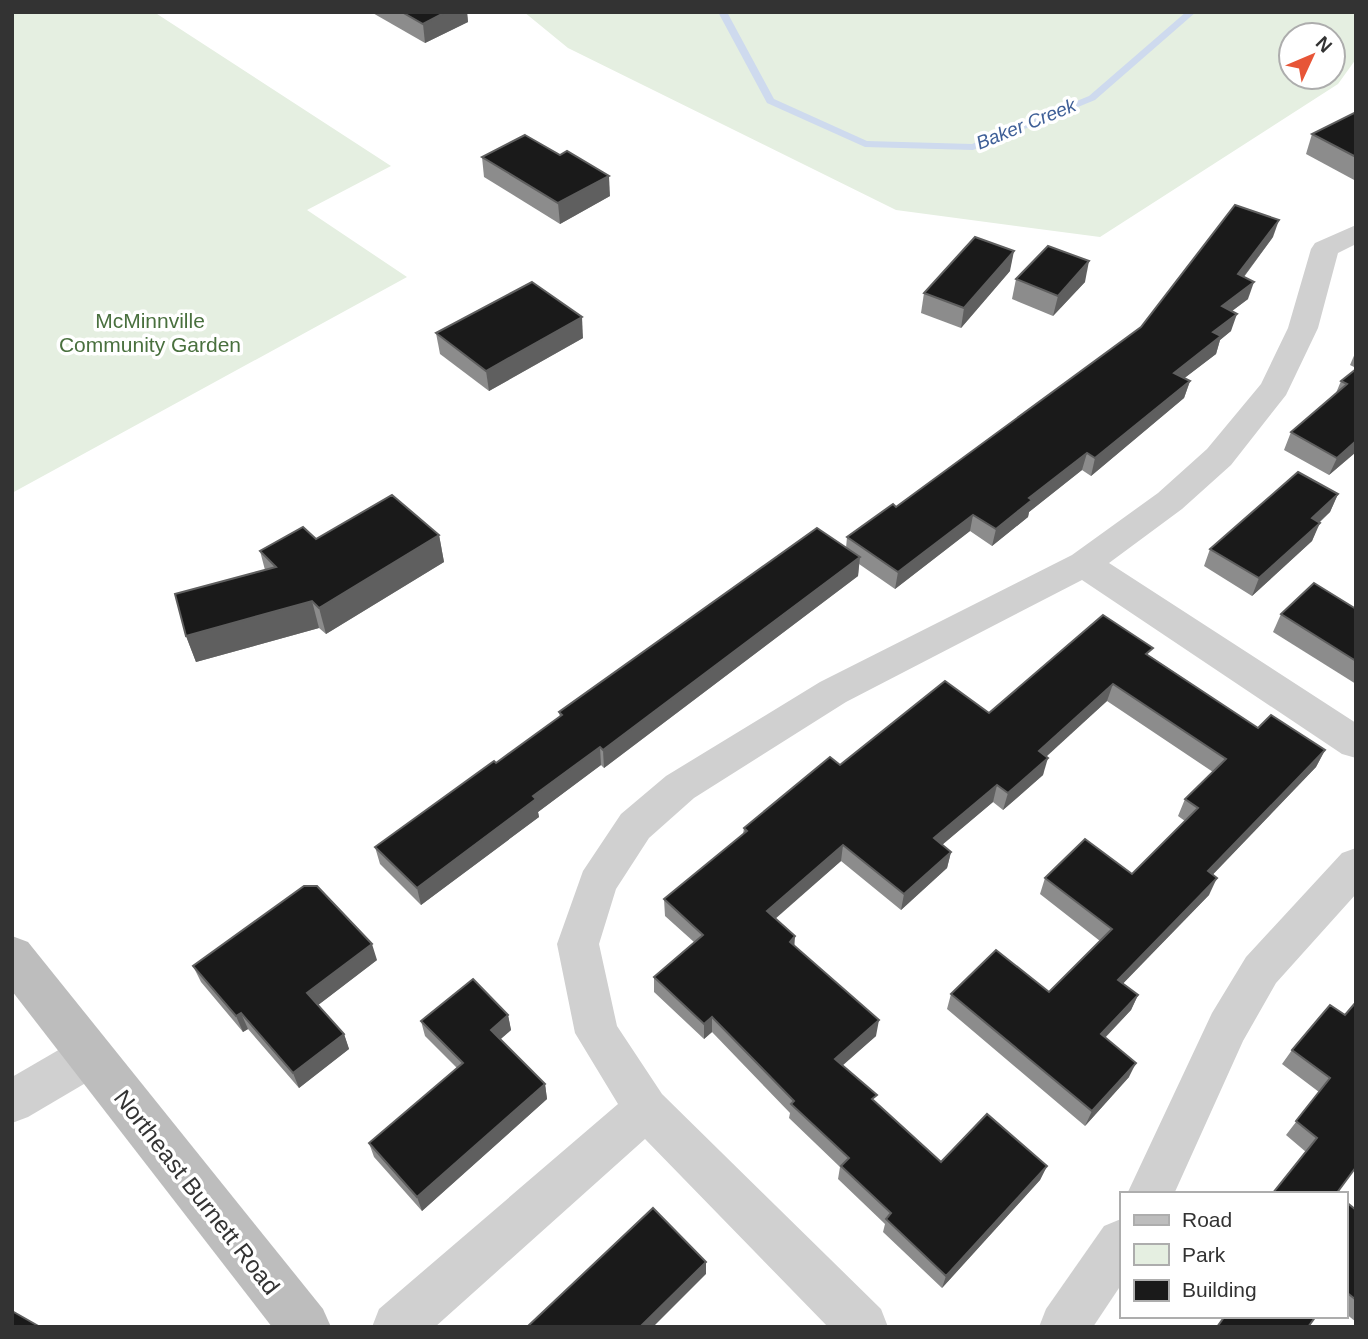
<svg xmlns="http://www.w3.org/2000/svg" width="1368" height="1339" viewBox="0 0 1368 1339" font-family="Arial,sans-serif">
  <rect width="100%" height="100%" fill="#fff"/>
  <!-- green -->
  <g fill="#e5efe1" fill-rule="evenodd">
    <polygon points="12,12 154,12 391,166 307,210 407,277 12,493"/>
    <path d="M524,12H1356V59L1338,84L1100,237L896,210L568,48ZM1291,35H1333V77H1291Z"/>
  </g>
  <g fill="none" stroke-linecap="round" stroke-linejoin="round">
    <!-- stream -->
    <polygon fill="#cedaee" fill-rule="evenodd" points="718,12 727,12 774,99 867,141 972,144 1089,96 1186,12 1196,12 1095,100 973,150 865,147 767,103"/>
    <!-- street -->
    <g fill="#d0d0d0" fill-rule="evenodd">
      <polygon points="1356,225 1356,244 1338,253 1318,328 1286,395 1231,465 1182,509 1109,563 1356,723 1356,758 1342,754 1082,580 846,702 694,798 649,838 616,889 599,944 617,1026 662,1094 881,1309 888,1327 828,1327 645,1139 435,1327 372,1327 379,1309 618,1104 575,1033 557,944 583,871 621,814 666,776 820,682 1072,555 1158,493 1207,449 1261,384 1288,328 1311,249 1315,243"/>
      <polygon points="1356,848 1356,894 1276,983 1243,1041 1174,1194 1127,1194 1212,1013 1246,957 1342,853"/>
      <polygon points="90,1035 106,1041 112,1056 106,1071 28,1117 12,1123 12,1077 74,1041"/>
      <polygon points="1121,1219 1121,1285 1093,1327 1039,1327 1046,1309 1104,1226"/>
    </g>
    <!-- secondary -->
    <polygon fill="#bdbdbd" fill-rule="evenodd" points="12,936 28,942 323,1309 331,1327 272,1327 12,991"/>
  </g>
  <!-- wall -->
  <g fill="#8c8c8c">
    <polygon points="371,12 467,12 468,22 425,43"/>
    <polygon points="1356,112 1356,181 1306,154 1312,134"/>
    <polygon points="482,157 610,196 560,224 484,177"/>
    <polygon points="1273,237 1244,277 1248,299 1232,311 1231,331 1220,340 1216,354 1184,378 1190,381 1184,398 1091,476 1082,470 1029,512 1028,517 992,546 970,531 895,589 859,564 858,576 604,768 601,765 538,812 539,817 421,905 380,864 375,847 496,763 560,717 559,712 846,548 847,537 896,507"/>
    <polygon points="1010,271 961,328 921,313 924,293"/>
    <polygon points="1016,279 1085,282 1053,316 1012,299"/>
    <polygon points="436,333 583,338 489,391 440,354"/>
    <polygon points="1356,351 1356,368 1350,365"/>
    <polygon points="1356,369 1356,452 1329,475 1284,450 1291,432 1336,393 1341,381"/>
    <polygon points="1338,494 1330,512 1319,523 1312,541 1252,596 1204,566 1210,549"/>
    <polygon points="439,535 444,562 326,634 319,628 196,662 186,636 265,570 260,551 316,539"/>
    <polygon points="1356,609 1356,684 1273,632 1281,614"/>
    <polygon points="1150,656 1258,728 1325,750 1316,767 1212,875 1209,895 1123,983 1138,995 1131,1010 1105,1038 1129,1077 1085,1126 947,1009 951,994 1049,992 1100,941 1040,894 1045,878 1132,874 1185,821 1178,816 1185,799 1213,772 1107,701 1046,756 1043,775 1003,810 993,802 942,845 951,852 947,868 901,910 841,861 775,918 794,946 876,1036 842,1065 875,1102 941,1162 1047,1166 1040,1180 942,1288 883,1232 885,1224 838,1179 840,1167 789,1118 790,1113 712,1032 704,1039 654,992 654,977 694,942 665,916 664,899 743,834 744,828 840,765 989,713"/>
    <polygon points="377,960 318,1005 344,1034 349,1049 299,1088 248,1029 243,1032 201,982 193,966"/>
    <polygon points="1330,1005 1336,1194 1306,1152 1286,1135 1319,1092 1282,1064 1292,1050"/>
    <polygon points="508,1015 511,1030 500,1039 545,1084 547,1099 422,1211 374,1157 369,1143 457,1068 425,1036 421,1021"/>
    <polygon points="1345,1201 1356,1210 1356,1322 1345,1313"/>
  </g>
  <!-- shaded-wall -->
  <g fill="#5f5f5f">
    <polygon points="446,12 467,12 468,22 425,43 423,24"/>
    <polygon points="609,176 610,196 560,224 558,203"/>
    <polygon points="1279,220 1273,237 1233,291 1238,274"/>
    <polygon points="1014,251 1010,271 961,328 964,308"/>
    <polygon points="1089,261 1085,282 1053,316 1058,296"/>
    <polygon points="1254,282 1248,299 1216,323 1222,306"/>
    <polygon points="1237,314 1231,331 1220,340 1216,354 1169,390 1174,373 1213,332"/>
    <polygon points="582,317 583,338 489,391 486,371"/>
    <polygon points="1190,381 1184,398 1091,476 1095,458"/>
    <polygon points="1356,441 1356,452 1329,475 1337,458"/>
    <polygon points="1087,453 1082,470 1029,512 1028,517 992,546 996,529 1029,498"/>
    <polygon points="1338,494 1330,512 1304,536 1312,518"/>
    <polygon points="973,515 970,531 895,589 898,572"/>
    <polygon points="1320,523 1312,541 1252,596 1259,578"/>
    <polygon points="439,535 444,562 326,634 319,608"/>
    <polygon points="860,557 858,576 604,768 603,750"/>
    <polygon points="312,601 319,628 196,662 186,636"/>
    <polygon points="1113,684 1107,701 1034,768 1039,751"/>
    <polygon points="600,747 601,765 538,812 539,817 421,905 417,888 533,796"/>
    <polygon points="1325,750 1316,767 1200,888 1208,871"/>
    <polygon points="1048,758 1043,775 1003,810 1008,793"/>
    <polygon points="997,785 993,802 930,855 934,838"/>
    <polygon points="843,845 841,861 766,927 767,911"/>
    <polygon points="951,852 947,868 901,910 904,894"/>
    <polygon points="1217,878 1209,895 1112,995 1118,980"/>
    <polygon points="795,936 794,952 790,942"/>
    <polygon points="372,944 377,960 313,1009 307,993"/>
    <polygon points="1138,995 1131,1010 1094,1049 1101,1034"/>
    <polygon points="241,1013 248,1029 243,1032 236,1016"/>
    <polygon points="508,1015 511,1030 494,1045 491,1030"/>
    <polygon points="712,1017 712,1032 704,1039 704,1024"/>
    <polygon points="879,1020 876,1036 833,1074 835,1059"/>
    <polygon points="344,1034 349,1049 299,1088 293,1073"/>
    <polygon points="1136,1063 1129,1077 1085,1126 1092,1111"/>
    <polygon points="545,1084 547,1099 422,1211 417,1197"/>
    <polygon points="1047,1166 1040,1180 942,1288 946,1276"/>
    <polygon points="706,1262 706,1274 653,1327 640,1327"/>
  </g>
  <!-- building -->
  <g fill="#1a1a1a" stroke="#5f5f5f" stroke-width="2">
    <polygon points="402,12 446,12 423,24"/>
    <polygon points="1356,112 1356,157 1312,134"/>
    <polygon points="525,135 560,155 567,151 609,176 558,203 482,157"/>
    <polygon points="1235,205 1279,220 1238,274 1254,282 1222,306 1237,314 1213,332 1221,336 1174,373 1190,381 1095,458 1087,453 1029,498 1032,500 996,529 973,515 898,572 847,537 893,504 896,507 1141,327"/>
    <polygon points="975,237 1014,251 964,308 924,293"/>
    <polygon points="1048,246 1089,261 1058,296 1016,279"/>
    <polygon points="532,282 582,317 486,371 436,333"/>
    <polygon points="1356,369 1356,441 1337,458 1291,432 1347,384 1341,381"/>
    <polygon points="1298,472 1338,494 1312,518 1320,523 1259,578 1210,549"/>
    <polygon points="392,495 439,535 319,608 312,601 186,636 175,594 276,567 260,551 303,527 316,539"/>
    <polygon points="817,528 860,557 603,750 600,747 533,796 536,799 417,888 375,847 494,761 496,763 562,715 559,712"/>
    <polygon points="1314,583 1356,609 1356,661 1281,614"/>
    <polygon points="1103,615 1153,648 1146,654 1258,728 1271,715 1325,750 1208,871 1217,878 1118,980 1138,995 1101,1034 1136,1063 1092,1111 951,994 996,950 1049,992 1112,929 1045,878 1085,839 1132,874 1198,808 1185,799 1226,759 1113,684 1039,751 1048,758 1008,793 997,785 934,838 951,852 904,894 843,845 767,911 795,936 790,942 879,1020 835,1059 877,1095 872,1099 941,1162 987,1114 1047,1166 946,1276 886,1219 891,1213 841,1166 849,1158 791,1104 794,1101 712,1017 704,1024 654,977 703,935 664,899 747,831 744,828 830,757 840,765 945,681 989,713"/>
    <polygon points="304,886 317,886 372,944 307,993 344,1034 293,1073 241,1013 236,1016 193,966"/>
    <polygon points="473,979 508,1015 491,1030 545,1084 417,1197 369,1143 463,1063 421,1021"/>
    <polygon points="1356,1002 1356,1167 1336,1194 1272,1194 1317,1138 1296,1121 1330,1078 1292,1050 1330,1005 1345,1015"/>
    <polygon points="1345,1201 1356,1210 1356,1300 1345,1291"/>
    <polygon points="653,1208 706,1262 640,1327 527,1327"/>
    <polygon points="12,1311 40,1327 12,1327"/>
    <polygon points="1225,1316 1316,1316 1308,1327 1217,1327"/>
  </g>
  <g text-anchor="middle" dominant-baseline="central" stroke-width="7" stroke-linejoin="round" paint-order="stroke">
    <!-- far-water labels -->
    <g font-size="19" font-style="italic" fill="#3e5f97" stroke="#fff">
      <text transform="translate(1026 124) rotate(-22)">Baker Creek</text>
    </g>
    <!-- park labels -->
    <g font-size="21" fill="#49703e" stroke="#fff">
      <text x="150" y="320">McMinnville<tspan x="150" dy="24">Community Garden</tspan></text>
    </g>
    <!-- near-street labels -->
    <g font-size="24" fill="#333" stroke="#fff">
      <text transform="translate(197 1192) rotate(52)">Northeast Burnett Road</text>
    </g>
  </g>
  <!-- border -->
  <rect width="1368" height="1339" fill="none" stroke="#333333" stroke-width="28"/>
  <!-- legend -->
  <rect x="1120" y="1192" width="228" height="126" fill="#ffffff" stroke="#adadad" stroke-width="2"/>
  <rect x="1134" y="1215" width="35" height="10" fill="#bdbdbd" stroke="#adadad" stroke-width="2"/>
  <text x="1182" y="1227" font-size="21" fill="#333333">Road</text>
  <rect x="1134" y="1244" width="35" height="21" fill="#e5efe1" stroke="#adadad" stroke-width="2"/>
  <text x="1182" y="1262" font-size="21" fill="#333333">Park</text>
  <rect x="1134" y="1280" width="35" height="21" fill="#1a1a1a" stroke="#adadad" stroke-width="2"/>
  <text x="1182" y="1297" font-size="21" fill="#333333">Building</text>
  <!-- north arrow -->
  <g transform="translate(1312 56) rotate(46)"><circle r="33" fill="#ffffff" stroke="#adadad" stroke-width="2"/>
  <path d="M0-5L12 26L0 18L-12 26Z" fill="#e75537"/>
  <text y="-10" font-size="19" font-weight="bold" text-anchor="middle" fill="#333333">N</text>
  </g>
</svg>
